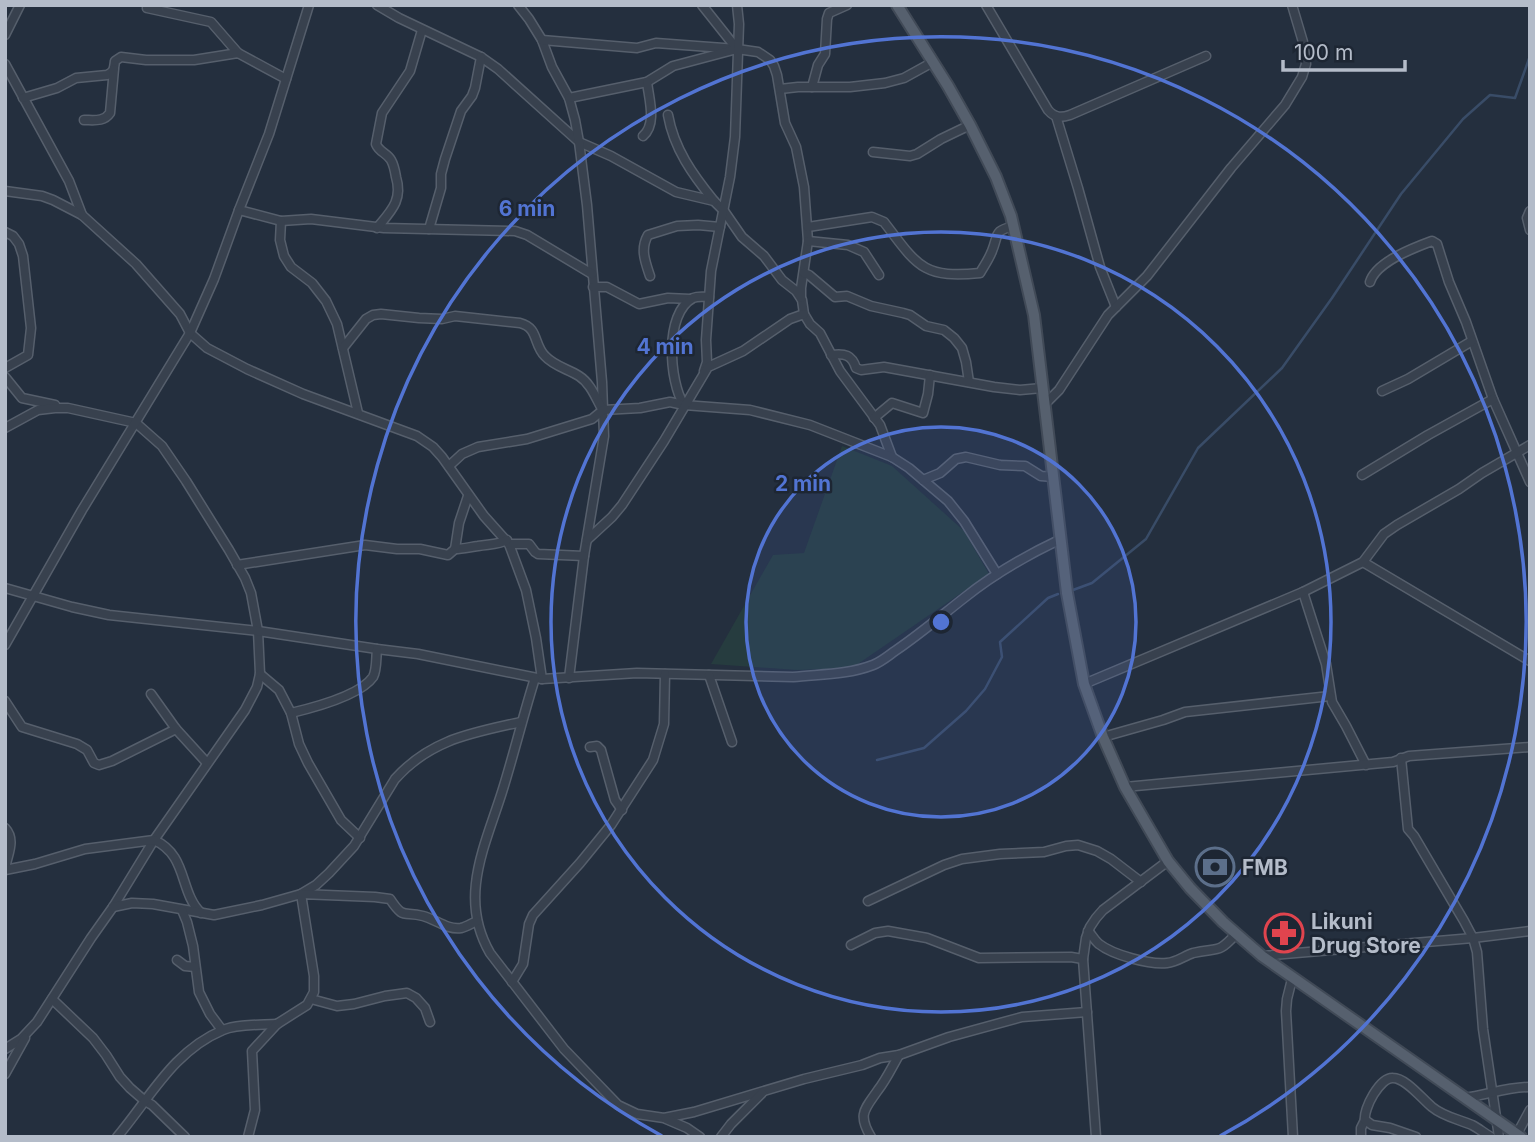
<svg xmlns="http://www.w3.org/2000/svg" width="1535" height="1142" viewBox="0 0 1535 1142" font-family="Inter,sans-serif">
  <rect width="100%" height="100%" fill="#242f3e"/>
  <!-- green -->
  <polygon fill="#263c3f" points="842,446 892,466 964,531 989,574 852,668 797,670 711,664 773,555 804,553"/>
  <g fill="none" stroke-linecap="round" stroke-linejoin="round">
    <!-- stream -->
    <g stroke="#394c67" stroke-width="2.5">
      <polyline points="1073,590 1092,583 1146,539 1198,448 1282,368 1332,298 1401,194 1463,119 1490,95 1515,98 1530,56"/>
      <polyline points="877,760 924,748 966,711 985,689 1002,657 1000,642 1048,598 1058,594"/>
    </g>
    <defs>
      <g id="minor">
        <polyline points="148,5 147,8 211,22 238,53"/>
        <polyline points="377,5 399,18 481,57 498,69 579,142 611,156 676,192 714,201 724,211 742,237 764,256 782,280 796,291 802,300 804,314 810,324 820,333 840,371 880,425 892,457"/>
        <polyline points="518,5 529,19 542,40 552,67 569,98 575,120 579,142 587,205 602,382 604,436 584,556 569,678"/>
        <path d="M986,5L1048,110C1055,118 1061,118 1070,115L1206,56"/>
        <polyline points="5,35 20,5"/>
        <polyline points="542,40 637,48 656,43 737,49 758,52 770,60 774,66 777,75 785,123 796,147 804,187 808,241 801,288 801,298"/>
        <polyline points="5,64 69,181 82,215"/>
        <polyline points="812,87 818,65 825,54 827,19 829,13 847,5"/>
        <polyline points="780,89 798,87 850,87 885,83 904,78 933,62"/>
        <path d="M23,98L57,88L76,78L107,75C114,72 114,69 115,61L121,57L146,60H194L238,53L286,79"/>
        <polyline points="569,98 647,82 673,66 737,49 702,5"/>
        <path d="M668,115C674,149 693,175 714,201"/>
        <polyline points="1056,116 1078,188 1100,267 1116,307"/>
        <path d="M84,120C94,120 104,122 110,113L114,69"/>
        <path d="M643,136C657,124 649,99 647,82"/>
        <polyline points="873,152 910,156 917,154 941,139 970,125"/>
        <polyline points="5,191 42,196 53,200 82,215 136,264 180,314 190,333 207,348 247,369 303,394 417,436 433,447 442,457 484,516 509,544 526,590 536,638 542,679"/>
        <polyline points="239,210 281,221 311,219 384,228 515,231 527,235 592,274"/>
        <polyline points="1530,211 1527,218 1530,230"/>
        <polyline points="281,221 280,240 284,256 291,267 312,283 326,301 337,324 358,413"/>
        <path d="M808,227L872,217L884,222C917,265 922,279 980,273C984,266 989,259 992,251C999,234 993,231 1014,226"/>
        <path d="M377,228C391,211 403,200 396,177C395,171 394,165 391,160C387,153 379,152 376,144L382,113L410,71L422,30"/>
        <polyline points="429,229 441,188 441,174 445,159 461,111 472,96 475,88 481,57"/>
        <polyline points="5,232 13,236 19,244 23,256 31,328 28,355 5,368"/>
        <polyline points="808,241 848,245 864,252 879,275"/>
        <polyline points="804,273 809,275 835,297 847,296 871,306 903,313 910,315 926,326 944,330 954,338 962,348 966,362 969,382"/>
        <path d="M650,276C645,261 640,249 648,235L677,226L698,225L720,227"/>
        <path d="M1370,282C1376,262 1413,248 1432,241L1437,244L1449,282L1466,322L1493,399L1530,482"/>
        <polyline points="593,287 607,287 639,304 668,298 690,299"/>
        <path d="M343,348L366,319L373,315L381,314L419,318L442,319L455,316L520,323C539,328 533,344 545,356C554,366 568,369 579,376C590,383 595,396 601,407"/>
        <path d="M831,355C845,353 852,355 856,368L861,370L884,367L994,387L1020,390L1042,388"/>
        <polyline points="704,371 707,362 706,340 711,271 730,177 735,137 739,24 737,5"/>
        <polyline points="5,377 22,398 55,405"/>
        <polyline points="1382,391 1408,379 1472,341"/>
        <polyline points="1045,404 1059,390 1108,315 1147,276 1231,168 1285,105 1302,77 1306,64 1303,42 1292,5"/>
        <path d="M684,405C669,382 664,313 693,298C698,296 703,297 709,297"/>
        <polyline points="874,418 892,403 923,413 928,394 930,375"/>
        <polyline points="5,428 38,410 55,408 68,408 136,423 162,446 186,481 229,550 245,578 251,593 258,631 260,674 257,687 245,710 154,840 113,907 91,938 37,1022 21,1039 5,1049"/>
        <polyline points="449,466 462,454 478,447 527,439 592,419 603,410 640,408 670,402 684,405 750,410 810,425 892,457 909,468 948,501 964,521 997,574"/>
        <polyline points="1362,475 1428,435 1493,399"/>
        <polyline points="923,480 940,473 956,459 966,457 1000,465 1025,466 1041,476 1054,477"/>
        <polyline points="587,540 612,517 622,505 664,441 708,367 743,351 790,319 804,314"/>
        <polyline points="509,544 529,544 535,552 538,554 584,556"/>
        <path d="M455,549C463,549 470,547 478,546C489,544 498,545 507,540"/>
        <polyline points="1363,562 1530,661"/>
        <polyline points="237,565 365,545 397,549 420,549 448,555 455,549 459,523 468,496"/>
        <path d="M5,588L72,607L109,615L258,631L377,649L418,654L542,679L637,673L793,677C820,674 847,675 873,665C881,662 888,656 895,651C920,634 941,616 964,598C994,574 1027,555 1061,539"/>
        <polyline points="1303,592 1326,664 1332,702 1346,726 1366,765"/>
        <polyline points="5,645 82,510 190,333 214,279 239,210 269,134 309,5"/>
        <polyline points="260,674 279,690 291,713 299,744 308,763 341,820 360,838"/>
        <polyline points="709,675 732,742"/>
        <path d="M535,678C523,716 514,754 502,792C485,846 458,898 490,953L564,1049L618,1105L637,1114L664,1118L694,1112L804,1079L862,1065L880,1058L899,1055L949,1037L1022,1017L1087,1012"/>
        <polyline points="1084,684 1303,592 1363,562 1384,534 1397,525 1459,489 1482,473 1530,445"/>
        <polyline points="151,694 176,729 207,763"/>
        <polyline points="5,701 22,727 77,744 87,750 94,763 99,765 112,761 176,729"/>
        <path d="M291,713C312,708 360,696 373,677C377,670 376,657 377,649"/>
        <polyline points="1103,737 1163,720 1185,712 1330,696"/>
        <polyline points="590,747 597,746 601,750 615,800 622,810"/>
        <polyline points="1401,758 1408,829 1414,836 1464,921 1473,938 1477,952 1483,1029 1499,1137"/>
        <polyline points="1125,787 1393,762 1409,756 1530,747"/>
        <path d="M5,828C15,839 9,851 6,864"/>
        <path d="M5,870L35,864L85,849L154,840C188,855 179,892 201,913"/>
        <polyline points="868,901 944,865 962,859 1000,854 1044,852 1066,846 1078,845 1097,851 1111,859 1141,882"/>
        <path d="M113,907L132,903L153,904L214,915L262,905L301,894L316,885L329,873L354,846L395,779C431,739 472,733 521,722"/>
        <polyline points="182,910 187,922 193,946 199,992 210,1014 222,1030"/>
        <path d="M1088,931C1092,935 1095,941 1099,944C1113,955 1150,965 1167,963C1177,962 1184,956 1193,953C1218,947 1217,955 1236,934"/>
        <polyline points="851,945 875,933 888,931 927,938 979,958 1071,957 1083,959"/>
        <polyline points="1262,956 1473,938 1530,931"/>
        <polyline points="177,960 185,966 195,967"/>
        <polyline points="1292,979 1287,999 1286,1011 1293,1137"/>
        <polyline points="512,982 523,964 529,924 533,915 580,863 611,825 653,760 664,724 665,674"/>
        <polyline points="52,999 93,1038 106,1055 120,1077 130,1088 145,1101 152,1105 185,1137"/>
        <polyline points="311,999 337,1006 354,1004 385,996 407,993 416,998 425,1008 430,1022"/>
        <polyline points="5,1074 25,1038"/>
        <path d="M1464,1098C1487,1095 1507,1087 1530,1087"/>
        <polyline points="666,1119 687,1128 700,1137"/>
        <polyline points="1517,1134 1530,1110"/>
        <path d="M117,1137C150,1098 173,1051 223,1030C237,1024 261,1025 277,1024"/>
        <path d="M248,1137L255,1110L252,1051L277,1024L307,1005L314,992V976L301,894L375,897L390,899C404,920 403,911 423,916C435,919 447,930 461,928C466,927 472,923 477,921"/>
        <polyline points="721,1137 731,1124 762,1093"/>
        <path d="M871,1137C857,1114 865,1109 878,1090C886,1080 892,1067 899,1055"/>
        <polyline points="1096,1137 1083,959 1086,938 1090,927 1096,918 1103,910 1168,861"/>
        <polyline points="1361,1137 1361,1128 1365,1120"/>
        <path d="M1416,1137L1390,1128L1372,1125L1365,1120C1363,1109 1380,1077 1393,1078C1406,1078 1422,1099 1432,1107C1444,1117 1458,1119 1472,1125C1478,1128 1484,1133 1491,1137"/>
      </g>
      <polyline id="major" points="897,5 948,86 970,125 996,177 1011,216 1034,315 1067,593 1084,684 1103,737 1125,787 1168,861 1190,888 1223,922 1262,956 1521,1137"/>
    </defs>
    <!-- minor casing -->
    <use href="#minor" stroke="#565f6c" stroke-width="11"/>
    <!-- major casing -->
    <use href="#major" stroke="#414a57" stroke-width="14"/>
    <!-- minor -->
    <use href="#minor" stroke="#38414e" stroke-width="8"/>
    <!-- major -->
    <use href="#major" stroke="#56606e" stroke-width="10"/>
  </g>
  <!-- distance rings -->
  <circle cx="941" cy="622" r="195" fill="#5274d3" fill-opacity=".12"/>
  <g fill="none" stroke="#5274d3" stroke-width="3.5">
    <circle cx="941" cy="622" r="195"/>
    <circle cx="941" cy="622" r="390"/>
    <path d="M662 1136A585 585 0 1 1 1220 1136"/>
  </g>
  <!-- icons -->
  <defs>
    <symbol id="bank-ring" viewBox="-11 -11 22 22"><circle r="9.5" fill="#1d2633" stroke="#5c6f8a" stroke-width="1.5"/><path d="M-6-4H6V4H-6ZM0-2.3a2.3 2.3 0 1 0 0 4.6a2.3 2.3 0 1 0 0-4.6Z" fill="#5c6f8a"/></symbol>
    <symbol id="pharmacy-ring" viewBox="-11 -11 22 22"><circle r="9.5" fill="#1d2633" stroke="#e0444e" stroke-width="1.5"/><path d="M-2-6h4v4h4v4h-4v4h-4v-4h-4v-4h4Z" fill="#e0444e"/></symbol>
  </defs>
  <g fill-rule="evenodd">
    <use href="#bank-ring" x="1193" y="845" width="44" height="44"/>
    <use href="#pharmacy-ring" x="1262" y="911" width="44" height="44"/>
  </g>
  <g text-anchor="middle" dominant-baseline="central" stroke-width="5" stroke-linejoin="round" paint-order="stroke">
    <!-- poi labels -->
    <g font-size="21" font-weight="bold" fill="#b4bcc9" stroke="#1d2633" text-anchor="start">
      <text x="1242" y="867">FMB</text>
      <text x="1311" y="921">Likuni<tspan x="1311" dy="24">Drug Store</tspan></text>
    </g>
  </g>
  <circle cx="941" cy="622" r="10" fill="#5274d3" stroke="#1d2633" stroke-width="3.5"/>
  <g font-size="21" text-anchor="middle" font-weight="bold" fill="#5274d3" stroke="#1d2633" stroke-width="5" stroke-linejoin="round" paint-order="stroke">
    <text x="527" y="216">6 min</text>
    <text x="665" y="354">4 min</text>
    <text x="803" y="491">2 min</text>
  </g>
  <!-- border -->
  <rect width="1535" height="1142" fill="none" stroke="#b4bcc9" stroke-width="14"/>
  <!-- scale -->
  <path d="M1283 60v10h122v-10" fill="none" stroke="#b4bcc9" stroke-width="3.5"/>
  <text x="1294" y="60" font-size="21" fill="#b4bcc9" stroke="#1d2633" stroke-width="5" paint-order="stroke">100 m</text>
</svg>
